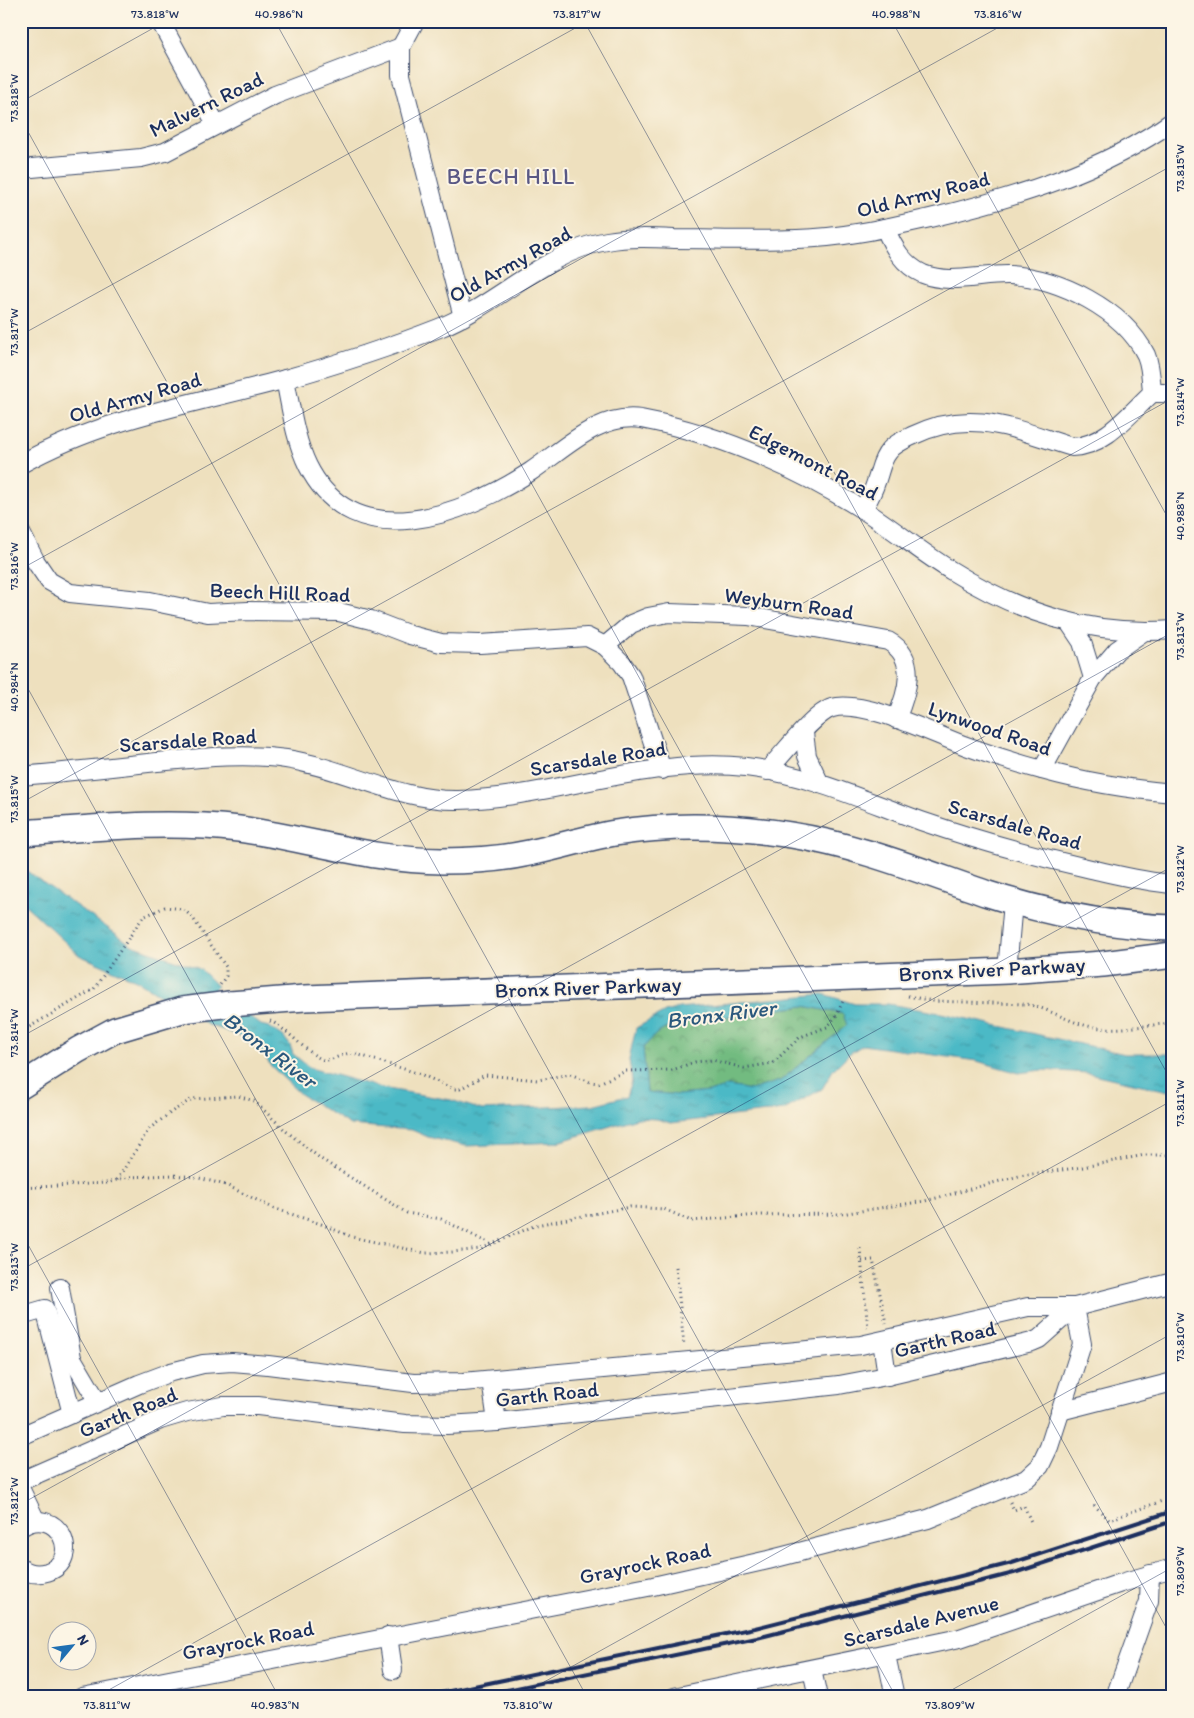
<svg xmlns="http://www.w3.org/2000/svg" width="1194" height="1718" viewBox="0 0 1194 1718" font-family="Itim,sans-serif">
  <defs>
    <pattern id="forest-crowns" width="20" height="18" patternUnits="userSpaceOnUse" patternTransform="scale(1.25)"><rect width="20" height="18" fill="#72bb80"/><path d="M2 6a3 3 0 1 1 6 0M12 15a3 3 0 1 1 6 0" fill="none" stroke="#5d986c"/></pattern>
    <pattern id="water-ripples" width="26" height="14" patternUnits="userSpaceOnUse" patternTransform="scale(1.25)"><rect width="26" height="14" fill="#4cb9c6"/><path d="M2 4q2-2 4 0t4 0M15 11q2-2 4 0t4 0" fill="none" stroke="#3e97a4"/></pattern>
  </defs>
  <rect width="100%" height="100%" fill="#fcf5e5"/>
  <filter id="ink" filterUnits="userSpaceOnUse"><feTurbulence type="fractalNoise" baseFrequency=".02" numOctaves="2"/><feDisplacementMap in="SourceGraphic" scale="10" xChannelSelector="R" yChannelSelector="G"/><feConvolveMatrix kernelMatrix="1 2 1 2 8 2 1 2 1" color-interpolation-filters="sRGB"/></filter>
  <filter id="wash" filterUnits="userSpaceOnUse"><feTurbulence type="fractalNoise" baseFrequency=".0096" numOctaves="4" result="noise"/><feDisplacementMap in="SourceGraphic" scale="20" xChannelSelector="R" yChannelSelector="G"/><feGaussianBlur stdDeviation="1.12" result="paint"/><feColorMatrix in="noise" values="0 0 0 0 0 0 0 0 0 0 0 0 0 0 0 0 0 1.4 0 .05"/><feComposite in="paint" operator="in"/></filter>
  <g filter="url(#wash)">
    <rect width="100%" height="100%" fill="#eee0be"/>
    <!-- forest -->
    <polygon fill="url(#forest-crowns)" stroke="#46756f" points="804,1006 843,1014 847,1025 780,1081 751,1090 728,1086 709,1092 678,1095 647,1092 643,1048 656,1034 675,1023 709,1021 734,1015"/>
    <!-- water -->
    <path fill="url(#water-ripples)" stroke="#347492" fill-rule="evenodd" d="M21,867L132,945L200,969L217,986L210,996L236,1017L249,1016L261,1025L269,1027L283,1036L290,1045L293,1054L310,1068L382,1088L451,1100L482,1110L592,1105L627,1096L632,1081L629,1059L636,1028L665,1012L679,1008L823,994L855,1004H888L941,1013L1125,1054H1173V1092L1088,1073L1042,1070L1019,1073L977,1061L863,1045L850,1053L833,1070L822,1089L784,1110L671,1123L657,1119L637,1118L558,1142L466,1146L428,1137L412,1130L350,1125L300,1094L271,1066L263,1054L240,1036L206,1024L138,981L79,955L21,901ZM804,1006L843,1014L847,1025L780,1081L751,1090L728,1086L709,1092L678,1095L647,1092L643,1048L656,1034L675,1023L709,1021L734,1015Z"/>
  </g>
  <g filter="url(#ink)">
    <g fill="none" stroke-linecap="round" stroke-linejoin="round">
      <defs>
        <g id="minor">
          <polyline points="160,21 216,124"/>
          <polyline points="415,21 401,47 401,75 463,317"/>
          <polyline points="21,169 141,158 165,152 275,95 401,47"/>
          <path d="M285,379C291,408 295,440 308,466C354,558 464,515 530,472C562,451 599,412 641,419C720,434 798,469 865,511C895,530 922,553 952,571C1021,614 1091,636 1173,630"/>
          <polyline points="1152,393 1173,393"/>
          <path d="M21,464C102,418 193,404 282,380C335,365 388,348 439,328C497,305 546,251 607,241C629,237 652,238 674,239C715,239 756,241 797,239C842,238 886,228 930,218C1014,198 1101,172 1173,121"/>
          <path d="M863,510C868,501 873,492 876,482C880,472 881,460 889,451C895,443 906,439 914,435C972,407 1016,430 1072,447C1104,447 1130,413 1152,393C1151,380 1151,367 1146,355C1123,309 1059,278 1010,275C981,274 950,285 923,274C903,265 893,247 885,228"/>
          <polyline points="21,533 36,562 49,581 70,593 150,601 208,613 248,611 339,612 371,620 410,635 441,643 480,644 587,637 605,646 622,663 631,676 662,770"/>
          <path d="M605,646L631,624L648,617L669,613L748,616L888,641C919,658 907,694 896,719"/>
          <polyline points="1093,678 1117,650 1143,632"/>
          <polyline points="804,733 807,756 820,784"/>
          <polyline points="1042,770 1093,678 1082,642 1070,624"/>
          <path d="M767,771C782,756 814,713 832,708C864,699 933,734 966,746C991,755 1016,763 1042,770C1085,782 1128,789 1173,793"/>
          <path d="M21,776C66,772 112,767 157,762C199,758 244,753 286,759C345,768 399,801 458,800C552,798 652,756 746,767C807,774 863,800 921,821C976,840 1034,856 1091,869C1118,875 1145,882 1173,884"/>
          <polyline points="1007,971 1013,902"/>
          <polyline points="60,1288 72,1358 98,1402"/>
          <polyline points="21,1316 45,1309 72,1414"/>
          <polyline points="882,1341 887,1376"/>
          <polyline points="491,1380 497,1422"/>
          <polyline points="1060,1411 1173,1382"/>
          <polyline points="21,1436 139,1384 171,1372 203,1364 232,1362 268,1365 413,1383 463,1382 861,1345 1028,1307 1075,1307 1173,1282"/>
          <polyline points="21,1481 160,1420 187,1412 223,1406 258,1406 405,1424 447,1425 497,1422 839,1385 887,1376 1032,1342 1039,1339 1075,1307"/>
          <polyline points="21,1490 36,1521"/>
          <path d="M21,1527C58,1503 84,1560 47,1572C37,1575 29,1574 21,1568"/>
          <polyline points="388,1636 393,1670"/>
          <polyline points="886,1655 895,1697"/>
          <polyline points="812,1670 818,1697"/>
          <polyline points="82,1697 653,1586 768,1560 928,1519 1026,1479 1040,1466 1049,1447 1082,1344 1075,1307"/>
          <polyline points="674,1697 960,1638 1121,1583 1173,1568"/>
          <polyline points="1115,1697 1149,1601 1150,1574"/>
        </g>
        <g id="highway">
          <path d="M21,833C93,828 167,820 239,829C307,838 373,861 442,861C471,861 501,859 529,853C558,847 586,838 615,833C673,824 734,826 791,835C860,846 923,872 988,894C1048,913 1110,926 1173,928"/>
          <polyline points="230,1004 305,998 1007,971 1103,964 1173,955"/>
          <polyline points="21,1086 78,1050 115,1030 182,1010"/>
        </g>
      </defs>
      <!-- minor casing -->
      <use href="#minor" stroke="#3b4a6c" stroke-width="20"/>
      <!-- highway casing -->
      <use href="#highway" stroke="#3b4a6c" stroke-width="28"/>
      <!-- path -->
      <g stroke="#3b4a6c" stroke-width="3" stroke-dasharray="1 4" stroke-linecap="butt">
        <path d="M908,996L933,1001L1026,1004C1048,1008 1066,1021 1088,1026C1114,1032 1146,1025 1173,1023"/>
        <path d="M270,1021C287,1028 315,1062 327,1060C336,1059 343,1053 353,1053L420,1074L454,1089H460L485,1075L538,1080L570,1074L590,1082L599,1083L626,1071L672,1070L695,1062L712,1060L744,1068L773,1063L800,1037L827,1027L837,1015L844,998"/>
        <polyline points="21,1032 94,989 143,917 165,907 183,909 192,917 226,967 226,976 220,985"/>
        <polyline points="117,1180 149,1129 173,1111 192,1099 238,1096 254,1101 286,1131 321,1159 407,1213 441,1219 492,1245"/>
        <polyline points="21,1188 106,1183 128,1177 173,1175 195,1177 226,1185 273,1208 321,1224 352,1237 425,1253 452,1252 481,1249 536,1225 630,1207 664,1209 691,1221 759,1215 841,1214 925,1201 1019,1176 1083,1167 1145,1155 1173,1155"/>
        <polyline points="860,1248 868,1328"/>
        <polyline points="862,1261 873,1260 886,1323"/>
        <polyline points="676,1267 684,1346"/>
        <polyline points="1010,1502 1014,1510 1024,1506 1032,1524"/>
        <polyline points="1094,1505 1109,1520 1173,1497"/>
      </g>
      <!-- minor -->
      <use href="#minor" stroke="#fff" stroke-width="18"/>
      <!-- highway -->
      <use href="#highway" stroke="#fff" stroke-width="25"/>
      <!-- rail -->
      <g stroke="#1b2f5e" stroke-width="4">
        <polyline points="421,1697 755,1628 1012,1563 1173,1511"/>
        <polyline points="473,1697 757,1638 1014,1573 1173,1521"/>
      </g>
      <defs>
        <polyline id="highway-bridge" points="182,1010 230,1004"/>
      </defs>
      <!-- highway-bridge casing -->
      <use href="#highway-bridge" stroke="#3b4a6c" stroke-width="28" stroke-linecap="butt"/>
      <!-- highway-bridge -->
      <use href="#highway-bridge" stroke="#fff" stroke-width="25"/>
    </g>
  </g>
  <!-- ticks -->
  <path fill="none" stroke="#1b2f5e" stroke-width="1" stroke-opacity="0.45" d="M275,21L1173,1640M584,21L1173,1084M892,21L1173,527M21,102L166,21M21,119L896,1697M21,335L588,21M21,569L1010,21M21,676L587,1697M21,803L1173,165M21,1037L1173,398M21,1232L279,1697M21,1270L1173,632M21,1504L1173,866M96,1697L1173,1100M517,1697L1173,1333M939,1697L1173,1567"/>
  <g text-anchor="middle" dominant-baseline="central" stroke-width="4" stroke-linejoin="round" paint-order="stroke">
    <!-- street labels -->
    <g font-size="21" fill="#1b2f5e" stroke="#fcf5e5">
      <text transform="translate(206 104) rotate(-26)">Malvern Road</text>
      <text transform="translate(923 194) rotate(-14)">Old Army Road</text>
      <text transform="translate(510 264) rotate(-29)">Old Army Road</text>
      <text transform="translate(135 397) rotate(-16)">Old Army Road</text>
      <text transform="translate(814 462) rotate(27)">Edgemont Road</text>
      <text transform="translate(280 592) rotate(2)">Beech Hill Road</text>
      <text transform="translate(789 603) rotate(8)">Weyburn Road</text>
      <text transform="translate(990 728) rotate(19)">Lynwood Road</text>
      <text transform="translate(188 740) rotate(-4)">Scarsdale Road</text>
      <text transform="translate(598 758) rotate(-9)">Scarsdale Road</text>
      <text transform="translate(1015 824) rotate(16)">Scarsdale Road</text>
      <text transform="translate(992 969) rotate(-3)">Bronx River Parkway</text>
      <text transform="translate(588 987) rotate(-2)">Bronx River Parkway</text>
      <text transform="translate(945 1339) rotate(-13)">Garth Road</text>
      <text transform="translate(547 1394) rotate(-6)">Garth Road</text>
      <text transform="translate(128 1412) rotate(-22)">Garth Road</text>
      <text transform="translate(645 1563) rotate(-12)">Grayrock Road</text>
      <text transform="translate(921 1621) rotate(-14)">Scarsdale Avenue</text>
      <text transform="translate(248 1640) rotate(-11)">Grayrock Road</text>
    </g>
    <!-- neighbourhood labels -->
    <g font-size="22" letter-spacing="1" fill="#595885" stroke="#fcf5e5">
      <text x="511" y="176">BEECH HILL</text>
    </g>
    <!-- water labels -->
    <g font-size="22" font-style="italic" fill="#2a587d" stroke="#fcf5e5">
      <text transform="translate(721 1014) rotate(-7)">Bronx River</text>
      <text transform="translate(270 1050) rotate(37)">Bronx River</text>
    </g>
  </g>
  <!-- margin -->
  <rect width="1194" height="1718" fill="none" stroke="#fcf5e5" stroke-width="55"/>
  <!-- north arrow -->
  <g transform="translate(72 1646) rotate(61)"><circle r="24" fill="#fcf5e5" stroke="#a2a6af"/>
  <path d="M0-4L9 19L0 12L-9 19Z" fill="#1f6fb2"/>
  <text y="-8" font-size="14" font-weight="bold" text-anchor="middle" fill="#1b2f5e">N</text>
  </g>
  <rect x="28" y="28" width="1138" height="1662" fill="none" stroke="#1b2f5e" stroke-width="2"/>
  <g font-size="12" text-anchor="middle" fill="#1b2f5e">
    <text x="155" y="18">73.818°W</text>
    <text x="279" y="18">40.986°N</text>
    <text x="577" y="18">73.817°W</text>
    <text x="896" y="18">40.988°N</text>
    <text x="998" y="18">73.816°W</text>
    <text transform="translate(14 98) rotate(-90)" y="4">73.818°W</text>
    <text transform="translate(1180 168) rotate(-90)" y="4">73.815°W</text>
    <text transform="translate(14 332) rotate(-90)" y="4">73.817°W</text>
    <text transform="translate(1180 402) rotate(-90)" y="4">73.814°W</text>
    <text transform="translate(1180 516) rotate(-90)" y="4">40.988°N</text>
    <text transform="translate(14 566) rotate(-90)" y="4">73.816°W</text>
    <text transform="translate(1180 636) rotate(-90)" y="4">73.813°W</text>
    <text transform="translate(14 687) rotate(-90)" y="4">40.984°N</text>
    <text transform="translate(14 799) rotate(-90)" y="4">73.815°W</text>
    <text transform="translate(1180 869) rotate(-90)" y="4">73.812°W</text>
    <text transform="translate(14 1033) rotate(-90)" y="4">73.814°W</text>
    <text transform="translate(1180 1103) rotate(-90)" y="4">73.811°W</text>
    <text transform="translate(14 1267) rotate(-90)" y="4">73.813°W</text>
    <text transform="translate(1180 1337) rotate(-90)" y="4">73.810°W</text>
    <text transform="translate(14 1501) rotate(-90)" y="4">73.812°W</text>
    <text transform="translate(1180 1571) rotate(-90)" y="4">73.809°W</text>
    <text x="107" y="1709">73.811°W</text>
    <text x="275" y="1709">40.983°N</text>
    <text x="528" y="1709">73.810°W</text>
    <text x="950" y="1709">73.809°W</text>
  </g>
</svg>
